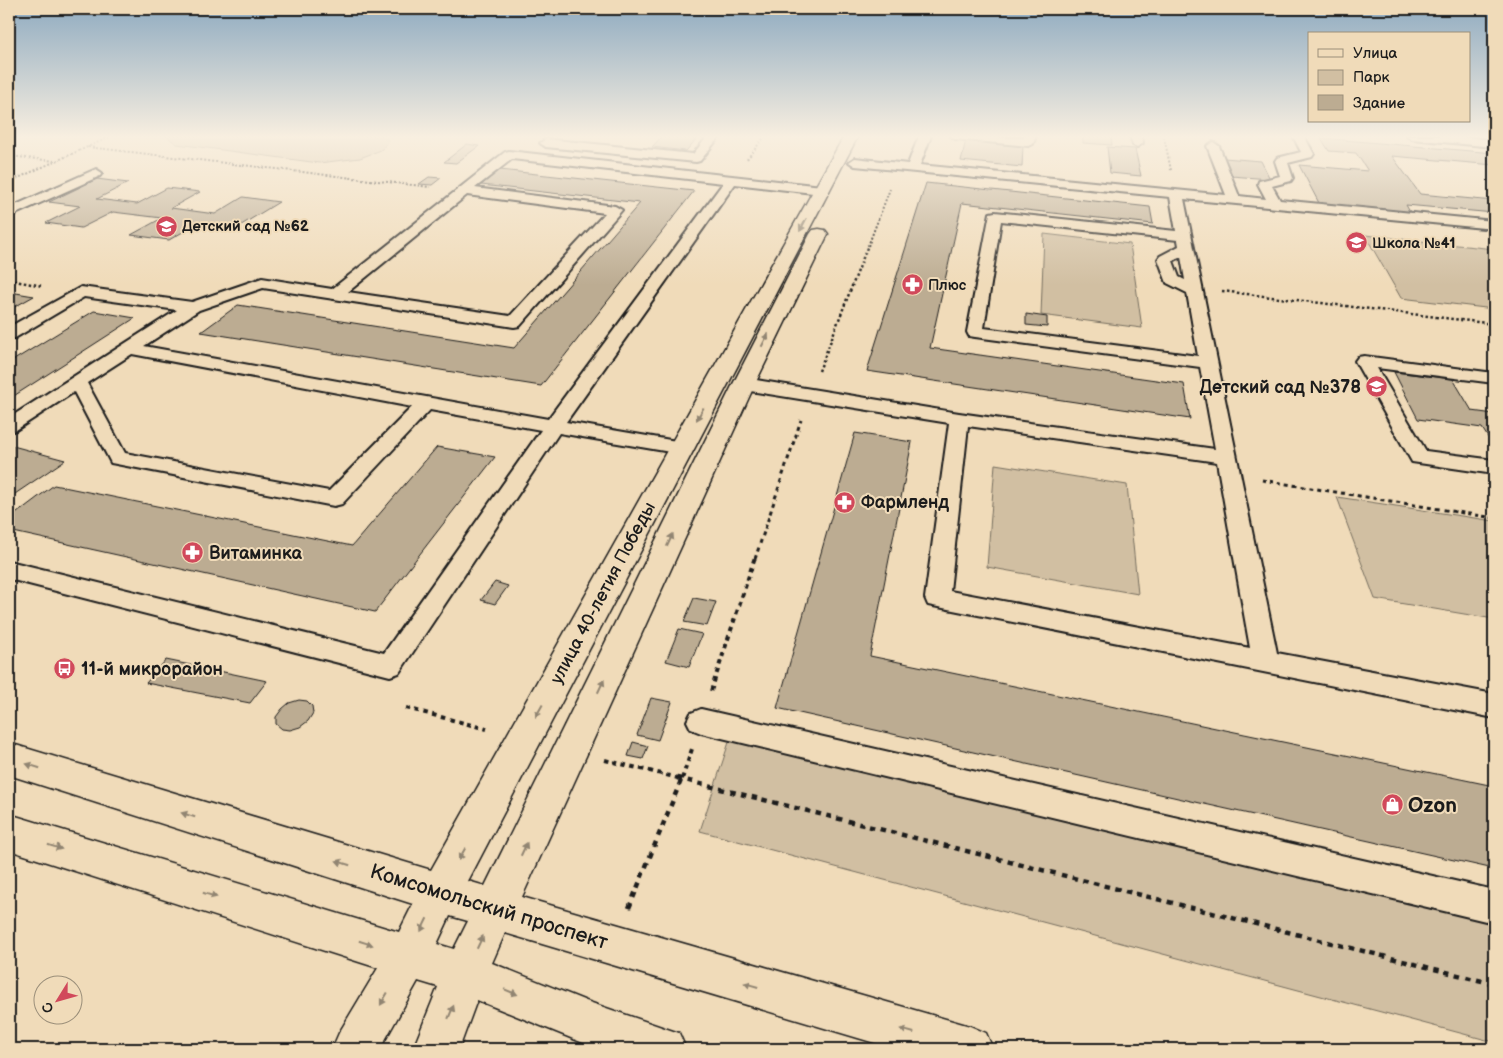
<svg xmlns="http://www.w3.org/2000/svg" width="1503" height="1058" viewBox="0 0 1503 1058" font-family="'Balsamiq Sans',sans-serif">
  <rect width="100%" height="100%" fill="#f0dbb9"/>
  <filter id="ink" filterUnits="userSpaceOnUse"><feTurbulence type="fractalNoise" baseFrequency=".02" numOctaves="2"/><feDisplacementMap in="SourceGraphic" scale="10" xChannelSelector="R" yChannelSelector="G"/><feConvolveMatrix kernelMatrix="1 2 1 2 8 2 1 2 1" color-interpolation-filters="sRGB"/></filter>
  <g filter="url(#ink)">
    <!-- green -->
    <g fill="#d1bfa2" stroke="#766e5f">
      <polygon points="166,136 383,136 389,141 381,150 360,158 319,163 177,144"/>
      <polygon points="1044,234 1130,244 1142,328 1041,315"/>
      <polygon points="1365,235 1494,249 1494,309 1401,298"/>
      <polygon points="995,464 1127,485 1138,594 987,567"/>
      <polygon points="1337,497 1494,521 1494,619 1375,599"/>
      <polygon points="731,736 1494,920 1494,1042 700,831"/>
    </g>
    <!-- building -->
    <g fill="#bcac92" stroke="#1c1c1c">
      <polygon points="662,136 699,136 686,151 652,147"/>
      <polygon points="1083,136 1111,136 1112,145 1083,143"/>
      <polygon points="1321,138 1494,153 1494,165 1392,156 1420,194 1494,201 1494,213 1406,205 1410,212 1319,203 1299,165 1368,171 1356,153 1329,151"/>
      <polygon points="966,140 1023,145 1022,167 961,161"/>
      <polygon points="467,144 479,146 456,163 444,162"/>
      <polygon points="1107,147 1135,149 1141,176 1110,173"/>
      <polygon points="1224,158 1261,161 1270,179 1231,176"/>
      <polygon points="500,170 694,191 541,386 201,332 238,305 514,348 640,203 481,185"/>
      <polygon points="429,177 441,178 432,185 419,184"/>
      <polygon points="97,179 128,183 97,199 137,204 167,188 200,192 171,208 215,214 243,197 279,202 238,227 200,222 169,240 131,235 162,218 113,212 81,228 46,223 80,206 49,202"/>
      <polygon points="926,183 1150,207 1153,224 962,203 930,348 1184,384 1190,419 867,371"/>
      <polygon points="16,293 34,296 9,310 9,297"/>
      <polygon points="94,311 135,318 9,399 9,363"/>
      <polygon points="1026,314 1047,317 1047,327 1026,325"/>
      <polygon points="1394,372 1453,379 1472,411 1494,414 1494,447 1482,428 1418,419"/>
      <polygon points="855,433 912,442 870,656 1494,786 1494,869 777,708"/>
      <polygon points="9,445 65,460 9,498"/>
      <polygon points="437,447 495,457 375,612 9,531 9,519 54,485 352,546"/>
      <polygon points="495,582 508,586 495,604 481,600"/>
      <polygon points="694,598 716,602 707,626 684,622"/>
      <polygon points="679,629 702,634 689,667 666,661"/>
      <polygon points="166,660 267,681 250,703 146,683"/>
      <polygon points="651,698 672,702 658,740 637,735"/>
      <polygon points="299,700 307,701 312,706 313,713 308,721 300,727 290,730 282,729 276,724 276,717 282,709 289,703"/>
      <polygon points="633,742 648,746 643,759 628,756"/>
    </g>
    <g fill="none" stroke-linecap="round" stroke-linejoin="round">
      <defs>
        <g id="lane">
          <polygon points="708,136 720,136 700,161 696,162 546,147 540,143 546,139 693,154"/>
          <path d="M919,136H931L920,165L1226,195L1207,146L1213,142L1219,146L1239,196L1266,199L1258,184L1259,181L1280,176L1275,161L1277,158L1301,152L1293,136H1304L1314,154L1312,157L1288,163L1293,178L1291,181L1272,186L1280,200L1494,221V229L1184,199L1277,653L1494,694V718L928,605L925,598L949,423L744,390L737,388L735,384L737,380L744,378L959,413L1215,449L1200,367L975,337L969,336L967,332L990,213L995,212L1176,231L1170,197L855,166L849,162L855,158L908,164ZM1001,221L1178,240L1179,246L1160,256L1158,259L1167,283L1187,293L1198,356L984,328ZM1181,257L1185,280L1179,277L1173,261ZM968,426L1217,462L1250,648L950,591Z"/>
          <polygon points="950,136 1024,138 1024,136 1036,136 1033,144 1029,146 955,139"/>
          <polygon points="1130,136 1142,136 1143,143 1137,147 1133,145"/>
          <polygon points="1407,136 1453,136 1494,140 1494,147 1412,139"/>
          <path d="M509,151L822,186L829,190L822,194L735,184L566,422L682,442L689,444L692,448L689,452L682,454L559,433L399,673L390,676L9,579V561L384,653L541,430L430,410L342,504L334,506L111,463L74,392L16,430L9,432V418L177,310L84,297L15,338L9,339V327L81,287L192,302L262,278L332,289L505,152ZM512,159L723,183L548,419L144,346L199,310L263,288L514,327L520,326L622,210L615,206L475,188ZM467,195L605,213L510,316L348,292ZM132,354L412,407L329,491L125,453L87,383Z"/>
          <polygon points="96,169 102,173 100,176 9,217 9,208"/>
          <polygon points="1364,356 1494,373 1494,383 1377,368 1426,451 1494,460 1494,474 1412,462 1355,361 1358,357"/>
          <polygon points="701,709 1494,890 1494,923 701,733 691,729 687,721 691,713"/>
        </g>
        <path id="secondary" d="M844,136H858L468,881L485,886L733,384L810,234L813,230L819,229L825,230L828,234L755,384L522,897L970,1026L986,1033L993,1049H895L505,933L492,963L586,1001L679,1033L686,1049H598L477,1000L459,1049H413L438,987L418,981L380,1049H332L339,1033L378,968L9,850V814L399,932L413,904L9,775V743L431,870ZM450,916L468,921L454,949L437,944Z"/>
      </defs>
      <!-- lane casing -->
      <use href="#lane" stroke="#1c1c1c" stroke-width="4"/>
      <!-- secondary casing -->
      <use href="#secondary" stroke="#1c1c1c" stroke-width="3"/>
      <!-- path-far4 -->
      <g stroke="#1c1c1c" stroke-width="2" stroke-dasharray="2 2" stroke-linecap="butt">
        <polyline points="1164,137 1171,170"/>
        <polyline points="88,147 430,187"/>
        <polyline points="9,156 55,161"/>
        <polyline points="747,159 765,136"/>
        <polyline points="9,182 112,136"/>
        <polyline points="868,246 890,189"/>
      </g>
      <!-- path-far3 -->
      <g stroke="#1c1c1c" stroke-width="2.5" stroke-dasharray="2.5 2.5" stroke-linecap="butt">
        <polyline points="9,280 43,286"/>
        <polyline points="1222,291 1494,324"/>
        <polyline points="819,371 868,245"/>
      </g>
      <!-- path-far2 -->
      <g stroke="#1c1c1c" stroke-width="3" stroke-dasharray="4 4" stroke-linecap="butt">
        <polyline points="1262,480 1494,518"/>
        <polyline points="755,559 801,420"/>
      </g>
      <!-- path-far1 -->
      <g stroke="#1c1c1c" stroke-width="4" stroke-dasharray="4.5 4.5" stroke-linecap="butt">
        <polyline points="711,691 755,557"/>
        <polyline points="406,708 487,729"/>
        <polyline points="605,760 682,779"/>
        <polyline points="682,779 692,749"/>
      </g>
      <!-- path -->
      <g stroke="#1c1c1c" stroke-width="4.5" stroke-dasharray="5.5 5.5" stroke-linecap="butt">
        <polyline points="677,778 1494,984"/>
        <polyline points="629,908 682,778"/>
      </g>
      <!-- lane -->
      <use href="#lane" fill="#f0dbb9" fill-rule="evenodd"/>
      <!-- secondary -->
      <use href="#secondary" fill="#f0dbb9" fill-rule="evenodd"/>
    </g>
    <!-- one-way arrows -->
    <defs><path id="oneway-solid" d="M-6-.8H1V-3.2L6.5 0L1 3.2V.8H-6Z" transform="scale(1.25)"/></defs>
    <g fill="#918572">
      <use href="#oneway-solid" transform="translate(803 225) rotate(118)"/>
      <use href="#oneway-solid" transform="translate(765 340) rotate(-63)"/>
      <use href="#oneway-solid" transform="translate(700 414) rotate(119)"/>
      <use href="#oneway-solid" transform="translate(670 540) rotate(-65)"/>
      <use href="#oneway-solid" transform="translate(601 686) rotate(-65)"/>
      <use href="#oneway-solid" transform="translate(539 711) rotate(119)"/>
      <use href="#oneway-solid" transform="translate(33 766) rotate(-163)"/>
      <use href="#oneway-solid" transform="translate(188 815) rotate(-163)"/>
      <use href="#oneway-solid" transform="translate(55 847) rotate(17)"/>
      <use href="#oneway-solid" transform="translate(524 849) rotate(-65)"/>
      <use href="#oneway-solid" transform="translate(462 854) rotate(119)"/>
      <use href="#oneway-solid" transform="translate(343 863) rotate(-163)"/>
      <use href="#oneway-solid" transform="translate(210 895) rotate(17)"/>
      <use href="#oneway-solid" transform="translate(424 925) rotate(116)"/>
      <use href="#oneway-solid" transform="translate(480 942) rotate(-65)"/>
      <use href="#oneway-solid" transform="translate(366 943) rotate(17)"/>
      <use href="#oneway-solid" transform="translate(751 985) rotate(-164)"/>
      <use href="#oneway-solid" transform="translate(511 992) rotate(22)"/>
      <use href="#oneway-solid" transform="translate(384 999) rotate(120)"/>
      <use href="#oneway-solid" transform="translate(451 1012) rotate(-68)"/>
      <use href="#oneway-solid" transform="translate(907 1031) rotate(-164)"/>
    </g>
  </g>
  <!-- sky -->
  <linearGradient id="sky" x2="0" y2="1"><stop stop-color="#8eaac0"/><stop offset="0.48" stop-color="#f8efe0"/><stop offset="1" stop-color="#f8efe0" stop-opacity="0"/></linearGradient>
  <rect width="1503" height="285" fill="url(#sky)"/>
  <!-- icons -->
  <defs>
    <symbol id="school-disc" viewBox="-11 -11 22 22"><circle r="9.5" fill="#d1495b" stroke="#f0dbb9"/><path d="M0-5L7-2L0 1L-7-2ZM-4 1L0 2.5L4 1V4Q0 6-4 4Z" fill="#fff"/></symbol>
    <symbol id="pharmacy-disc" viewBox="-11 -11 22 22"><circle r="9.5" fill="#d1495b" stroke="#f0dbb9"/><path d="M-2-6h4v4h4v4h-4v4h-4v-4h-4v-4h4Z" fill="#fff"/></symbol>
    <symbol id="bus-disc" viewBox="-11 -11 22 22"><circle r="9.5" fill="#d1495b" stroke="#f0dbb9"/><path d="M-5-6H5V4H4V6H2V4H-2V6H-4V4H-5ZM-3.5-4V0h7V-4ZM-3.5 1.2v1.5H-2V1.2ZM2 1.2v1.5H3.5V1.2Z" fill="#fff"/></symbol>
    <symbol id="shop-disc" viewBox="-11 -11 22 22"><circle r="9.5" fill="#d1495b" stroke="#f0dbb9"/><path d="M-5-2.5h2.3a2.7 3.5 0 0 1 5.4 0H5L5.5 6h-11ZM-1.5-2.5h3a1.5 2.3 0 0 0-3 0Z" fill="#fff"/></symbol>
  </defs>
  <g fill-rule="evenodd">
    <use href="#school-disc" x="154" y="214" width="25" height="25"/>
    <use href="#school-disc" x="1344" y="230" width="25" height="25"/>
    <use href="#pharmacy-disc" x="900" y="272" width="25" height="25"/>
    <use href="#school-disc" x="1364" y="374" width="25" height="25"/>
    <use href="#pharmacy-disc" x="832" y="490" width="25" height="25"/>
    <use href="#pharmacy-disc" x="180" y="540" width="25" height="25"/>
    <use href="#bus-disc" x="52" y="656" width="25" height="25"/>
    <use href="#shop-disc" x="1380" y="792" width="25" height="25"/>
  </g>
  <g text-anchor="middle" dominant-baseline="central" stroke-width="4" stroke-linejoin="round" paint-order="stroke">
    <!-- far-poi labels -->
    <g font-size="15" font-weight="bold" fill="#1c1c1c" stroke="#f0dbb9" text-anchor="start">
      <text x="182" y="226">Детский сад №62</text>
      <text x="1372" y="243">Школа №41</text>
      <text x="928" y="285">Плюс</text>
    </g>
    <!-- poi labels -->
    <g font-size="18" font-weight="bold" fill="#1c1c1c" stroke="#f0dbb9" text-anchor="start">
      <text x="1361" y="387" text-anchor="end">Детский сад №378</text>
      <text x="861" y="502">Фармленд</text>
      <text x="209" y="553">Витаминка</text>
      <text x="81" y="669">11-й микрорайон</text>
    </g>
    <!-- street labels -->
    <g font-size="18" fill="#1c1c1c" stroke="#f0dbb9">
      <text transform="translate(603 593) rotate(-62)">улица 40-летия Победы</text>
    </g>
    <!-- near-poi labels -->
    <g font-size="21" font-weight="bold" fill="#1c1c1c" stroke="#f0dbb9" text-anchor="start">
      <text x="1408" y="805">Ozon</text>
    </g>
    <!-- near-street labels -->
    <g font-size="21" fill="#1c1c1c" stroke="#f0dbb9">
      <text transform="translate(489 907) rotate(17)">Комсомольский проспект</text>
    </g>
  </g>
  <!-- margin -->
  <rect width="1503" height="1058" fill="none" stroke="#f0dbb9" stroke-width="30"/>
  <rect x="15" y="15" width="1473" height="1028" fill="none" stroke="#1c1c1c" stroke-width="2" filter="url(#ink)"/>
  <!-- legend -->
  <rect x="1308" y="32" width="162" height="90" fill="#f0dbb9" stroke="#9b8f7a"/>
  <rect x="1318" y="49" width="25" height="8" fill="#f0dbb9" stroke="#9b8f7a"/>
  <text x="1353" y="58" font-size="15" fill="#1c1c1c">Улица</text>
  <rect x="1318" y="70" width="25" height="15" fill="#d1bfa2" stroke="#9b8f7a"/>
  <text x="1353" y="82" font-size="15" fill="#1c1c1c">Парк</text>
  <rect x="1318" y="95" width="25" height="15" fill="#bcac92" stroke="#9b8f7a"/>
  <text x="1353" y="108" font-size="15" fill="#1c1c1c">Здание</text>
  <!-- north arrow -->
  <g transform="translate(58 1000) rotate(233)"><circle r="24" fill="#f0dbb9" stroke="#9b8f7a"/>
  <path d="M0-4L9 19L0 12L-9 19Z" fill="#d1495b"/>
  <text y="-8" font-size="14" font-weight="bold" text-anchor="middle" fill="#1c1c1c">С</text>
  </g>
</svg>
